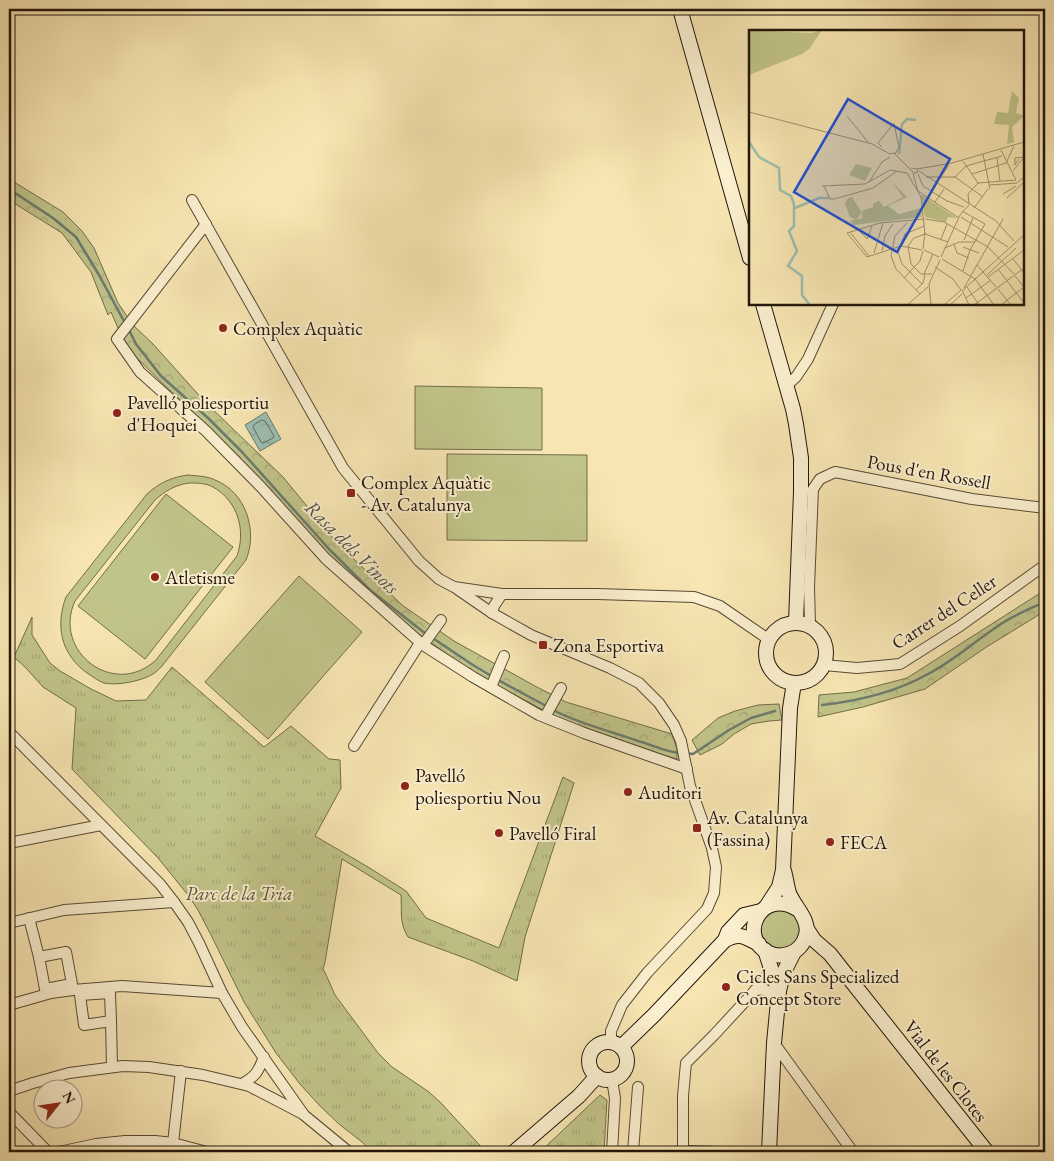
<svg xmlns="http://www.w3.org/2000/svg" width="1054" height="1161" viewBox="0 0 1054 1161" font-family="'EB Garamond',serif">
  <defs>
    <pattern id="grass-tufts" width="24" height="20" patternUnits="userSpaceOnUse" patternTransform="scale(1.25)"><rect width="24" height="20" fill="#c1c48a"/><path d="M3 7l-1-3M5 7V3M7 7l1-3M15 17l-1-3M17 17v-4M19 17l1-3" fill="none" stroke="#a6a876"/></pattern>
    <pattern id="forest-crowns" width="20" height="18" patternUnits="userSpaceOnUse" patternTransform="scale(1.25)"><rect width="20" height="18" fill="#c1c48a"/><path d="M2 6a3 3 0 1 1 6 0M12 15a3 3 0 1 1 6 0" fill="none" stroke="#a6a876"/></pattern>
    <pattern id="water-ripples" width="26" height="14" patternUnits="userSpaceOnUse" patternTransform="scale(1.25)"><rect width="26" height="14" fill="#9dbfb1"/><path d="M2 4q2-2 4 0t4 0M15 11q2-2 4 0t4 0" fill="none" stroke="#87a397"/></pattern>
  </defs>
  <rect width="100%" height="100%" fill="#f7e6b3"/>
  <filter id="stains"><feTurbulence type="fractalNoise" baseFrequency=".004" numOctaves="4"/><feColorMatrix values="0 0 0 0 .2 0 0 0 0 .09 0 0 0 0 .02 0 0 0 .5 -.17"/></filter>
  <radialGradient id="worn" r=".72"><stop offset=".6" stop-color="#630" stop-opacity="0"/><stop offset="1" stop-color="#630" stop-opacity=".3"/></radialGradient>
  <!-- grass -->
  <g fill="url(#grass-tufts)" stroke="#726d4a">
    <path d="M32,617V635L50,663L60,671L91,689L116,701L146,700L172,667L264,747L291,726L329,759L340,760L341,788L315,836L368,867L406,891L426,918L499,948L563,777L574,783L525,937L517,981L473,961L408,937C399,922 402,912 401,895L342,859L325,962L323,969L327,977L335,995L378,1053L392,1067L429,1092L441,1103L486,1152H372L362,1142L339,1124L320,1106L300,1084L276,1053L244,1002L211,935L198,910L188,895L158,858L72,769L76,708L43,687L26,668L14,657Z"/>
    <polygon points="600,1095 607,1100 604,1152 540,1152"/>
  </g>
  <!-- forest -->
  <g fill="url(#forest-crowns)" stroke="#726d4a">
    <polygon points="9,179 63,212 82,231 94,248 118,303 133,325 153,344 205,402 283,477 338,544 402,605 454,641 535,686 566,702 672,734 677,749 677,759 666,756 558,718 476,674 413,630 349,576 207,427 131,352 118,328 111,312 108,315 91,272 62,233 9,200"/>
    <polygon points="1045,590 1045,611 985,648 925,689 863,707 818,717 819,695 854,692 907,678"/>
    <polygon points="779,704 782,720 769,721 751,724 734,734 722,744 700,755 692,740 718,718 735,711 758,705"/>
  </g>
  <!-- garden -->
  <g fill="#c1c48a" stroke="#726d4a" fill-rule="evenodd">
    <polygon points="415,386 542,388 542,450 415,449"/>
    <polygon points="447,454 587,455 587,541 447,540"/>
    <path d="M188,475C197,476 207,476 215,480C246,492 258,531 246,560L162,666C159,669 156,672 153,674C142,681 117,686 104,683C98,681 92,676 87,673C61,654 55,626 66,597L147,494C159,483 172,477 188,475ZM189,483C197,483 206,483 213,487C238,501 246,530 237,556L156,660C114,699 52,651 75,601L155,500C165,491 175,485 189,483Z"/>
    <polygon points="166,494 233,547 145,659 78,606"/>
    <polygon points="299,576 362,632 268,739 205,682"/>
    <polygon points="774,910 788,910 798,918 802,930 797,944 784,951 770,948 761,938 761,923 764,917"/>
  </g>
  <!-- water -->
  <polygon fill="url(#water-ripples)" stroke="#6c7b6e" points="266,412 281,439 260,451 245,425"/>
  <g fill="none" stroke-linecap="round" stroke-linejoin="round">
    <!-- shore -->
    <polygon stroke="#606a5e" stroke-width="1" points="262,420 265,421 274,436 273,438 263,443 261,442 253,427 254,425"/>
    <!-- stream -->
    <g stroke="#6c7b6e" stroke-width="2.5">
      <polyline points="9,189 53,218 76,237 99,275 125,323"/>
      <polyline points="129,330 136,344 161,376 208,418 242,452 329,549 370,590 426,634"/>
      <polyline points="431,637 473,665 493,677"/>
      <polyline points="498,680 548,707"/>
      <path d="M822,705C858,701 896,692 928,674C953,661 974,642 998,626C1012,616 1029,609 1045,602"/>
      <path d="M553,710C580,724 610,731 638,741C653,745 665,752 680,753"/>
      <polyline points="685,753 693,754 729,730 751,718 775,711"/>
    </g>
    <defs>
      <g id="street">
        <polyline points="192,200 343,468 419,561 439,579 454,587 502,594 597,594 694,597 720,606 768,639"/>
        <polyline points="206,224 117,339 140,372 206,431 261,487 326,559 423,645 473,677 539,715 584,733 687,769"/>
        <polyline points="786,386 796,377 808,359 833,304"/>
        <polyline points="457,589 492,613 531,635 610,668 639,683 659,703 674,725 681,741 690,786 712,848 716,867 714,893 707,909 647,973 622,1005 611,1031 611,1043"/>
        <polyline points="492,613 494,606 502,594"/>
        <polyline points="810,625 809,587 813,489 820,479 835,472 972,499 1045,508"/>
        <polyline points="423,645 441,620"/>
        <polyline points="824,665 857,668 900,664 960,626 1045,565"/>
        <polyline points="491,687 504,656"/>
        <polyline points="545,717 561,688"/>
        <polyline points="9,732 160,884 174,902 188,922 199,943 222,993 242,1027 304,1115 349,1152"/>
        <polyline points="354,746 420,643"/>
        <polyline points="9,843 101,825"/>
        <polyline points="29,918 39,957"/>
        <polyline points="9,923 64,910 174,902"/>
        <polygon points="66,952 72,984 45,989 39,957"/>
        <path d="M755,990C768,988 771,992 778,1002"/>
        <polygon points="110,993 111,1021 84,1025 80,995"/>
        <polyline points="9,1005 51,993 73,990 122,986 222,993"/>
        <polyline points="111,1021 112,1067"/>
        <polyline points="774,1043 853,1152"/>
        <path d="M242,1084C256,1076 258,1072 264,1057"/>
        <polyline points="9,1091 33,1083 69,1073 123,1066 149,1067 203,1075 249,1086 303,1114"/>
        <polyline points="9,1112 48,1152"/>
        <polyline points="173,1143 181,1071"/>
        <polyline points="683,1151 718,1152"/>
        <polyline points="59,1152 96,1144 125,1141 155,1141 173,1143 207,1152"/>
        <polyline points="612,1152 615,1098 612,1080"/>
        <polyline points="633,1152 638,1087"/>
        <polyline points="683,1152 683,1096 686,1063 714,1035 762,983 767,976 769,963"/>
      </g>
      <g id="secondary">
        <polyline points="680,9 750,258"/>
        <polyline points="763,304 793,409 796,424 801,458 801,492 796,622"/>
        <circle cx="796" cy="653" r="30"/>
        <path d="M784,871C786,878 787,886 789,893C795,908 810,919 806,935C804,944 797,952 788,954C782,956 775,956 769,953C737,938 760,887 797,909"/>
        <polyline points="766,907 779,887 783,870 790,708 794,683"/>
        <polyline points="807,929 814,940 830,954 856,987 987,1152"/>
        <polyline points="725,940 728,932 744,915 761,911"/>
        <polyline points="765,950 778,990"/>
        <circle cx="608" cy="1061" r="19"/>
        <path d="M621,1047L654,1015L725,940C741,932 744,937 759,944"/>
        <polyline points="514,1152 579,1096 597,1076"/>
        <polyline points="769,1152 774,1043 779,991 783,974 794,952"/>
      </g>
    </defs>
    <!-- street casing -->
    <use href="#street" stroke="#584a34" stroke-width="12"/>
    <!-- secondary casing -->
    <use href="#secondary" stroke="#23160a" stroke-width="16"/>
    <!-- street -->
    <use href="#street" stroke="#faefce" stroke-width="10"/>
    <!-- secondary -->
    <use href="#secondary" stroke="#faefce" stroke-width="14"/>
  </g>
  <!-- markers -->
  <g fill="#8f2418" stroke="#faefce" stroke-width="2">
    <circle cx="223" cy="328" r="5"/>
    <circle cx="117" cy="413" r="5"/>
    <rect x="346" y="488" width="10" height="10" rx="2.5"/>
    <circle cx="155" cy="577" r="5"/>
    <rect x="538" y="640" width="10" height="10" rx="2.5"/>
    <circle cx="405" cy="786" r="5"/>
    <circle cx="628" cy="792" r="5"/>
    <rect x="692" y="823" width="10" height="10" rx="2.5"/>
    <circle cx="499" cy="833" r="5"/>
    <circle cx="830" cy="842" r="5"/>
    <circle cx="726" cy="987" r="5"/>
  </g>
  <g text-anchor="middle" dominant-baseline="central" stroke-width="4" stroke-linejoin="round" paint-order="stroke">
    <!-- poi labels -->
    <g font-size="19" fill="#23160a" stroke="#faefce" text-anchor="start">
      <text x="233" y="328">Complex Aquàtic</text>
      <text x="127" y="402">Pavelló poliesportiu<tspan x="127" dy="22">d'Hoquei</tspan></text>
      <text x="361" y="482">Complex Aquàtic<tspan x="361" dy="22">- Av. Catalunya</tspan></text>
      <text x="165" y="577">Atletisme</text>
      <text x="553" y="645">Zona Esportiva</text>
      <text x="415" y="775">Pavelló<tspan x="415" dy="22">poliesportiu Nou</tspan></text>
      <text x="638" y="792">Auditori</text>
      <text x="707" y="817">Av. Catalunya<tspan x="707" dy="22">(Fassina)</tspan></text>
      <text x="509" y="833">Pavelló Firal</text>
      <text x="840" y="842">FECA</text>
      <text x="736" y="976">Cicles Sans Specialized<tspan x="736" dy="22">Concept Store</tspan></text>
    </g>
    <!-- street labels -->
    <g font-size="19" fill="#23160a" stroke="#faefce">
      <text transform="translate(929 472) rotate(10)">Pous d'en Rossell</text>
      <text transform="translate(944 612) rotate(-33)">Carrer del Celler</text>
      <text transform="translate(946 1071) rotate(52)">Vial de les Clotes</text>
    </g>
    <!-- park labels -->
    <g font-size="19" font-style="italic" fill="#5a5337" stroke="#faefce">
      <text x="239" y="893">Parc de la Tria</text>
    </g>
    <!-- water labels -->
    <g font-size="20" font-style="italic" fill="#4e5144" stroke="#faefce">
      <text transform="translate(352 547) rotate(45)">Rasa dels Vinots</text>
    </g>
  </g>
  <!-- overview -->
  <g transform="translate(749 30)">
    <rect width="275" height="275" fill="#f7e6b3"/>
    <path d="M263,61L270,68L267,83L275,86L263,97L265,112L258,114L260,95L245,94L248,82L259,83ZM143,152L158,167L139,176L150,184L172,178L173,187L104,195L101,191L113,188V181L124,177V174L130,171L135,177L154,167ZM172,165H173L208,188L199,187L197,192L176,187Z" fill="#c1c48a"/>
    <path d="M0,0L62,3L73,0L61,18L53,24L0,45Z" fill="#c1c48a"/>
    <path d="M107,134L123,138L116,151L100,145ZM103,167L113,183L107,190L101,187L96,174L99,168Z" fill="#c1c48a"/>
    <path fill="none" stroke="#9dbfb1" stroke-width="2.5" d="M0,112L10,127L30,138L31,160L42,166L45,174V196L40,201L48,221L39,236L53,246V265L61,275M150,124L153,94L158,89L167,90M46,178L70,168H80"/>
    <path fill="none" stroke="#a2936f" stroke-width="1" d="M0,82L123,114L141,124L145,123L165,143L169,142L168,139L162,138M98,86L119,112M145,94L150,117L146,124M133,117L129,113L145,93M252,120L267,150M234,124L241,159M248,128L251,151M270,129L266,135V128L275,127M214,131L229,153M168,139L203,133L275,112M170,141L247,191L265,211M264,141L275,127M164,143L169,161M169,144L174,156L198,171L215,177M223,144L257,133L265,116M177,147H206L234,167M206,147L217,136L253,126M120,152L133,132L141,127M229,153L267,150M241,155L268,153L275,147M73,156L116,154L141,140L158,143L172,167L176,204M75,156L81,169H85L124,158L148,141M169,161L210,188M182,161L200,135M254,164L267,156M258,168L275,152M186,172L195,159M220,174L219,164L229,153M225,178L239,159M213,181L236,194L221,220L214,241M212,187L259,217M176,189L195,192L239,217L265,244M158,193L146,206L142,226L147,239L171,264M109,199L118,209L123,196M101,202L120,226M192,209L198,194M215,210L224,188M205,214L208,223L220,228M214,217L230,223M196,218L210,212H226M174,219L176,202M173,220L152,216L118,227L98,203L131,193L175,189M175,220L190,227M133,221L136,206L144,194M125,223L134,193M192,227L211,185L220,175M193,229L226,249L245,275M264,229L275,243M228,235L247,257M186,237L204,249L212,260M249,239L275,273M175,244L184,224M183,244H172L162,234L159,216L165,208L176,204L199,212M238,245L267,218M239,247L275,220M155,248L171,231L174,221M173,254L153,234L149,222L156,204L175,196M218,257L230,275M215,258L254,189M249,259L262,275M167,260L174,253L176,244M213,260L220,275M214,260L275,205M217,268L242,250M158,275L179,257M182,275L180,254L191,230M195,275L212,260M201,275L213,264M225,275L275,238M252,275L275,257L266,246"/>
    <path fill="#1d4ed8" fill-opacity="0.15" stroke="#1d4ed8" stroke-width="2.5" d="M99,69L201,129L148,222L45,162Z"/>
    <rect width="275" height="275" fill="none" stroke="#23160a" stroke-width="2.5"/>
  </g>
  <!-- margin -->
  <rect width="1054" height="1161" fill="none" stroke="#f7e6b3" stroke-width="30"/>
  <rect x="10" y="10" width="1034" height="1141" fill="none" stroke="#23160a" stroke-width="2.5"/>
  <rect x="15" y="15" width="1024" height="1131" fill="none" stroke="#23160a"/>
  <!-- north arrow -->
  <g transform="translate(58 1104) rotate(60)"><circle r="24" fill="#faefce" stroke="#a49880"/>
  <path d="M0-4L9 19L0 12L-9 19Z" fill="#8f2418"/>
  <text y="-8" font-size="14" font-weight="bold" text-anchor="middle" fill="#23160a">N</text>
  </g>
  <rect width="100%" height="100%" filter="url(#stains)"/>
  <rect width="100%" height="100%" fill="url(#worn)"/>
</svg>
